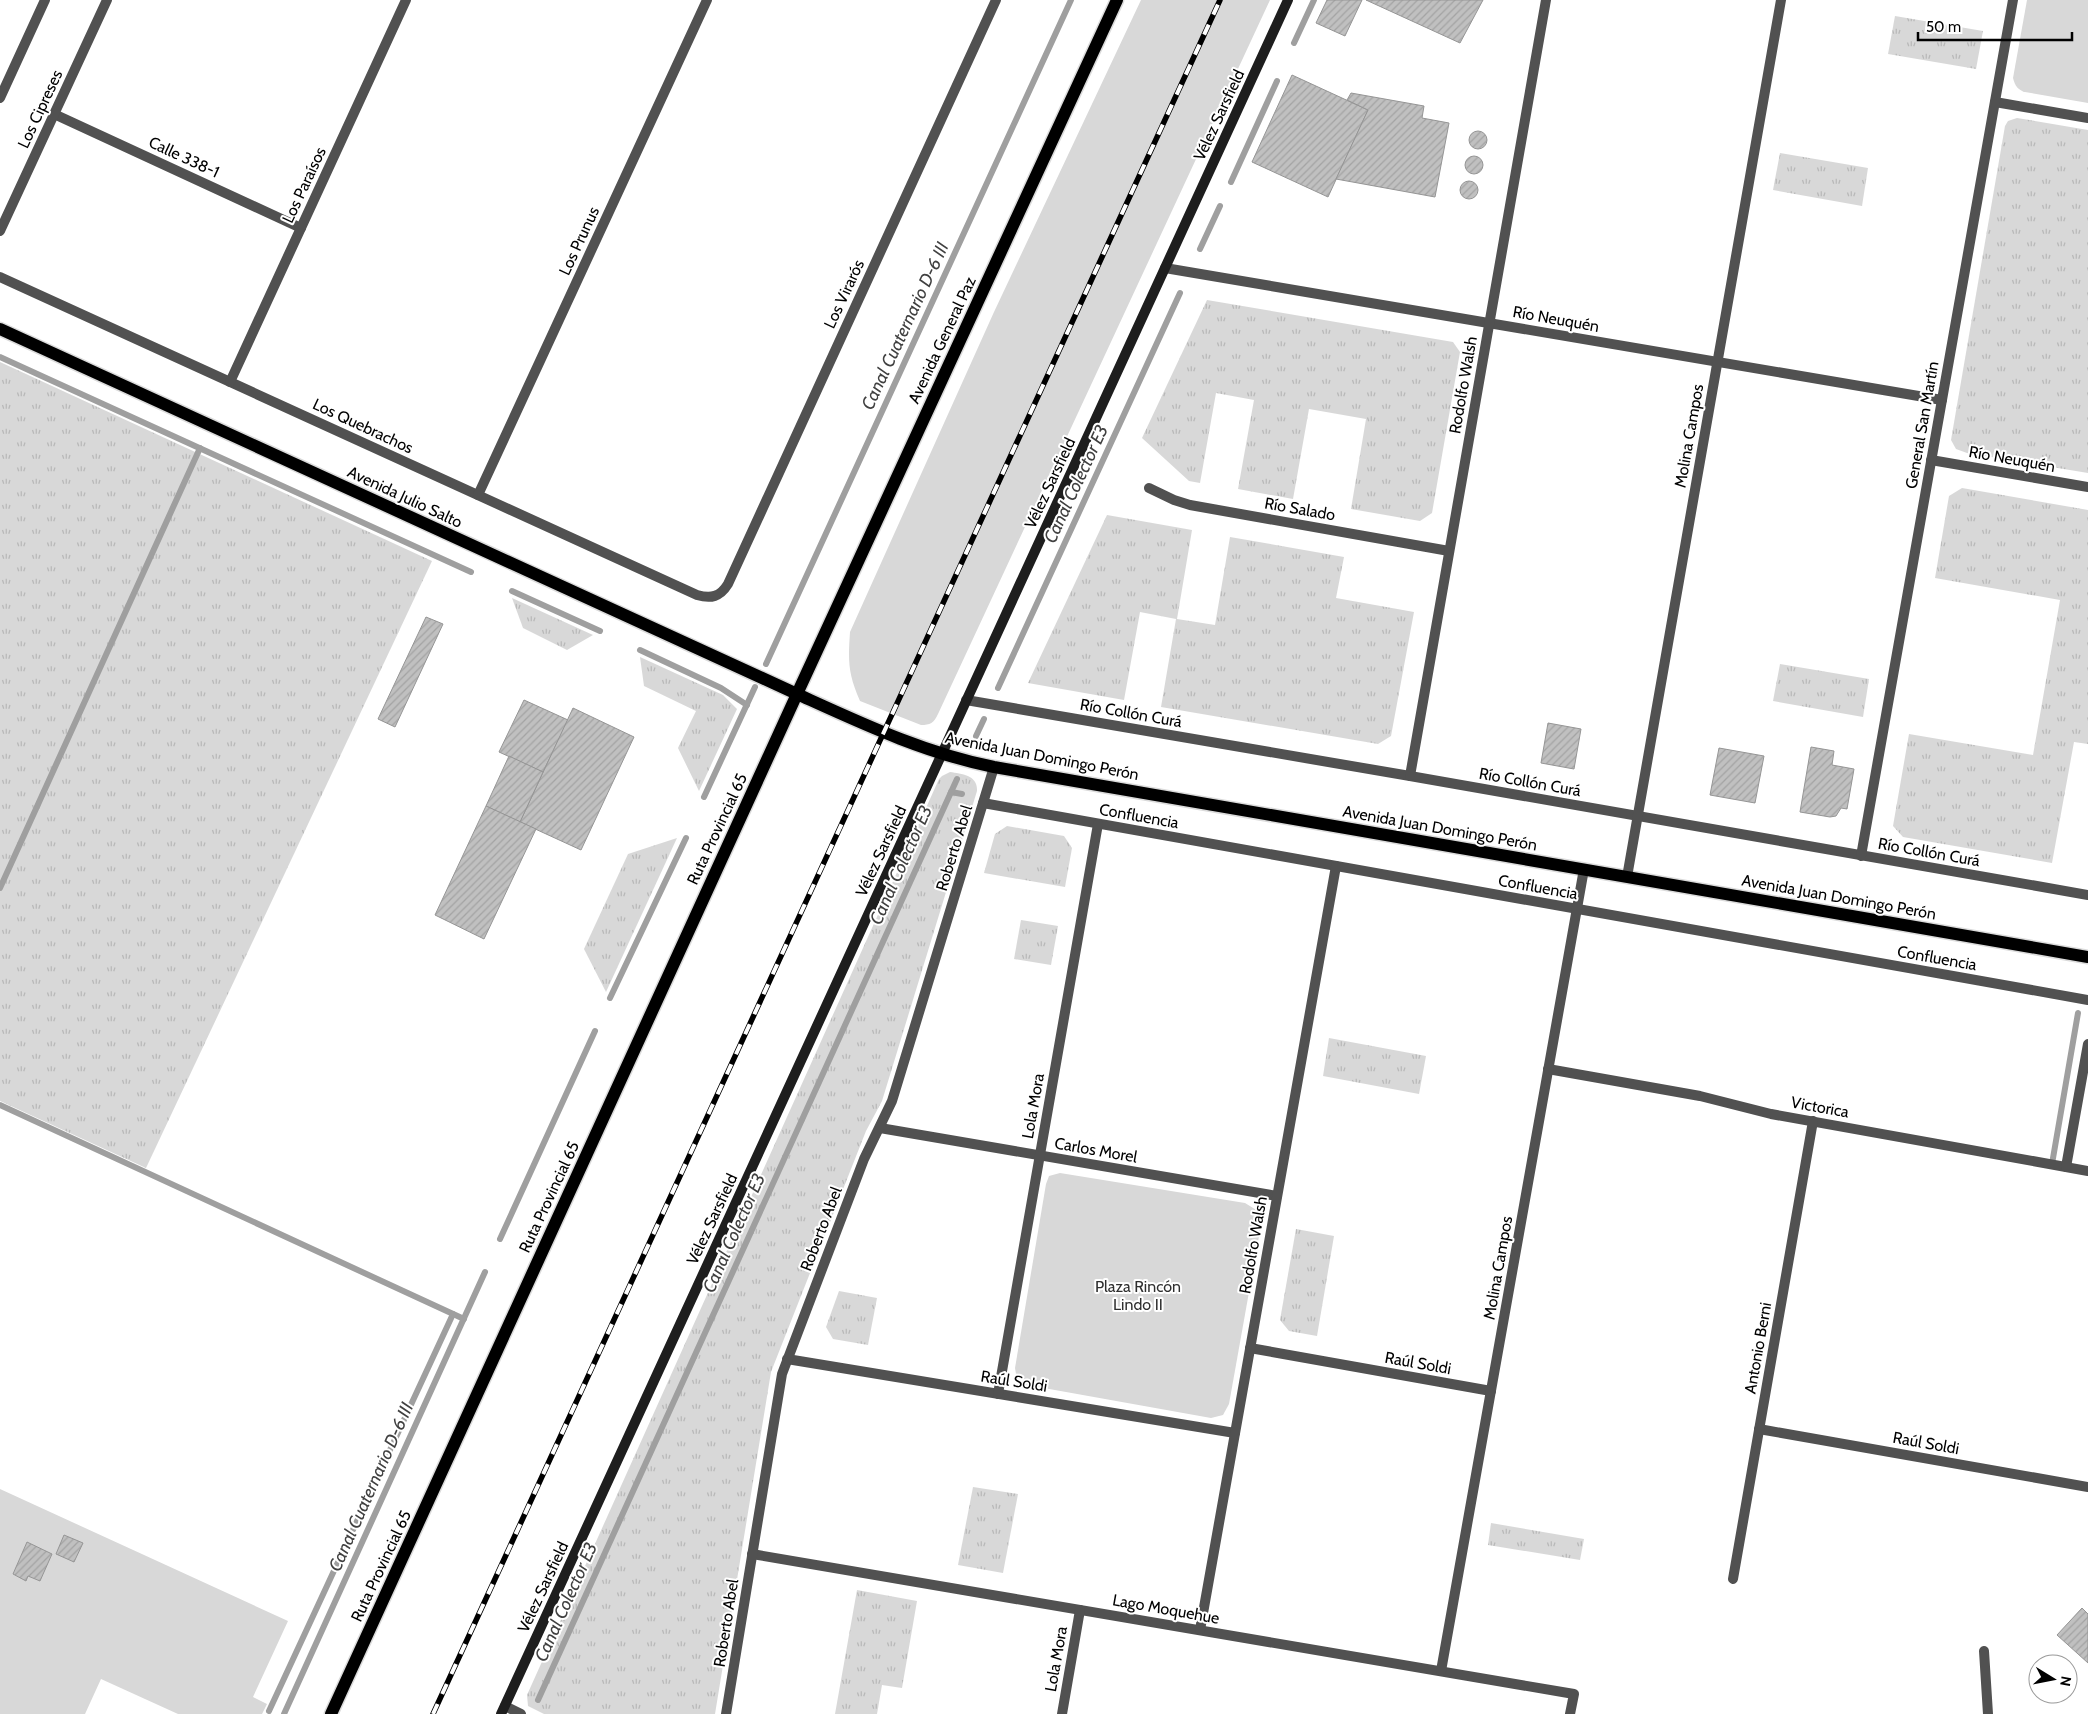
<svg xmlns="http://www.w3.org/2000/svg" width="2088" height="1714" viewBox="0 0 2088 1714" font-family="Cabin,sans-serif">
  <defs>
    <pattern id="grass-tufts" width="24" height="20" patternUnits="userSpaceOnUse" patternTransform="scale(1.25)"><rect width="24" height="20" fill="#d8d8d8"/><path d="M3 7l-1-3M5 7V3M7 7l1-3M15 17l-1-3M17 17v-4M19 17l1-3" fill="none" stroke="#b8b8b8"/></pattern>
    <pattern id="building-hatch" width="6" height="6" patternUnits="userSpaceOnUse" patternTransform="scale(1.25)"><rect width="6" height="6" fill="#c0c0c0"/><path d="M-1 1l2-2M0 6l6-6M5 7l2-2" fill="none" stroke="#a3a3a3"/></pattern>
  </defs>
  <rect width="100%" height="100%" fill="#fff"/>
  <!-- grass -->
  <g fill="url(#grass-tufts)">
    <polygon points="1895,16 1983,31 1976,69 1888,54"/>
    <polygon points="2017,118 2088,130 2088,473 1967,453 1956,449 1951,440 2005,126 2008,121"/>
    <polygon points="1780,153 1868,168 1862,206 1773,190"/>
    <polygon points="1207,300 1453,342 1460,352 1432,513 1420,521 1351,509 1366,419 1309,409 1293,499 1238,489 1254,400 1216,393 1200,483 1189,481 1142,438"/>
    <polygon points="0,362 432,561 146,1168 0,1101"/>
    <polygon points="1962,488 2088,510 2088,744 2074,742 2052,863 1903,837 1893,826 1909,734 2033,755 2060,600 1935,578 1949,496"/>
    <polygon points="1107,515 1192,530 1177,619 1215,625 1230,537 1344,557 1336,598 1414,612 1391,736 1378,744 1161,707 1176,619 1140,612 1124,700 1028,683"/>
    <polygon points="512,598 593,635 567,650 523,628"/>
    <polygon points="640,657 723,695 737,709 699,791 678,748 696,711 644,686"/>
    <polygon points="1780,664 1869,679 1863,717 1773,701"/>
    <path d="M950,772C962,774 978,775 977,791L882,1101L866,1131L771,1372L715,1714H544L528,1706L527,1695L939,779L942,776Z"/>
    <polygon points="1007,826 1064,836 1072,848 1065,887 984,873 995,834"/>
    <polygon points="677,838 606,992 584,949 628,854"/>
    <polygon points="1021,920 1058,926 1051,965 1014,959"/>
    <polygon points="1329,1038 1426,1056 1419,1094 1323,1076"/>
    <polygon points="1296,1229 1334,1236 1317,1336 1289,1331 1280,1320"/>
    <polygon points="839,1291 877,1298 868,1345 833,1339 826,1327"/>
    <polygon points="973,1487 1018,1494 1003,1573 958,1565"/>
    <polygon points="1491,1523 1584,1539 1580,1560 1488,1545"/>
    <polygon points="857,1590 917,1601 902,1688 882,1685 877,1714 835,1714"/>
  </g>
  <!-- park -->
  <g fill="#d8d8d8">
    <path d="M1141,0H1270L938,714C934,723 930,725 921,725L860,701C848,673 848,662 850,632L994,312Z"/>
    <path d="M2027,0H2088V103L2025,92C2018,90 2015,86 2013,78Z"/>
    <polygon points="1060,1173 1245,1203 1258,1211 1261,1225 1229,1404 1223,1415 1211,1418 1027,1385 1017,1380 1015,1368 1046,1184 1049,1176"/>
    <polygon points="0,1489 288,1621 253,1697 267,1704 262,1714 178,1714 101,1679 85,1714 0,1714"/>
  </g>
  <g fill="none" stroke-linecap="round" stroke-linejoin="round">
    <!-- stream -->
    <g stroke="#9f9f9f" stroke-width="6">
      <polyline points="1294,43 1314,0"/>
      <polyline points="1231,182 1277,81"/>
      <polyline points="1200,249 1220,206"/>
      <polyline points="0,357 471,572"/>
      <polyline points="512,591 600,631"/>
      <polyline points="640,650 721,688 747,705"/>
      <polyline points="766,664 1071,0"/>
      <polyline points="998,688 1180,293"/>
      <polyline points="976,736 984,719"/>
      <polyline points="951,792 962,794"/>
      <polyline points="704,797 755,687"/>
      <polyline points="0,888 200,448"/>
      <polyline points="610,998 686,838"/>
      <polyline points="0,1105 464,1319"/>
      <polyline points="2052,1164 2078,1013"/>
      <polyline points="500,1239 595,1031"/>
      <polyline points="538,1700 957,779"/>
      <polyline points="269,1711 453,1314"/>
      <polyline points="284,1714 485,1272"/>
    </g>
  </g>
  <!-- building -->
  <g fill="url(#building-hatch)" stroke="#959595">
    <polygon points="1327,0 1362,0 1345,36 1316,23"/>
    <polygon points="1366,0 1483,0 1460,43"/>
    <polygon points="1292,75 1368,110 1328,197 1252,162"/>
    <polygon points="1351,93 1424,106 1422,118 1449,123 1435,197 1336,179 1368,110 1347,100"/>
    <circle cx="1478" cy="140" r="9"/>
    <circle cx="1474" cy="165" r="9"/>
    <circle cx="1469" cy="190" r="9"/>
    <polygon points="426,617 443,624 395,727 378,719"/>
    <polygon points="524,700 568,720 543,772 499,752"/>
    <polygon points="573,708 634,737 581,850 520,822"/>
    <polygon points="1548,723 1581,729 1574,769 1541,763"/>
    <polygon points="1811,747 1834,751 1832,765 1854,769 1847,809 1841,808 1836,816 1830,817 1800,812"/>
    <polygon points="1719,748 1764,756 1755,803 1710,795"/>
    <polygon points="509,756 543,772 520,822 486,806"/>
    <polygon points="486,806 536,829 484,939 435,915"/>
    <polygon points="64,1535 83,1543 74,1562 56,1554"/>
    <polygon points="27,1542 52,1554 40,1581 28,1576 26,1581 13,1574"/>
    <polygon points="2082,1608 2088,1614 2088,1663 2057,1635"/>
  </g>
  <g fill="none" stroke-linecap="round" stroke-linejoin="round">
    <defs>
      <g id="primary">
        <path d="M0,329L797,694C861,723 924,753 994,767L2088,957"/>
        <polyline points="331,1714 797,694 1117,0"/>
      </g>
    </defs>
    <!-- primary casing -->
    <use href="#primary" stroke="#dbdbdb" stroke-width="15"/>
    <!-- street -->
    <g stroke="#515151" stroke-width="10">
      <polyline points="0,98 45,0"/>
      <polyline points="1995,102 2088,118"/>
      <polyline points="54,114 301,228"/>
      <polyline points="0,231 107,0"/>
      <polyline points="1165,268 1942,400"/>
      <path d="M0,277L697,595C711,599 720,597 728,584L996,0"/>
      <polyline points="230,382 406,0"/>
      <polyline points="1931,460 2088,487"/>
      <polyline points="1149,488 1174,500 1190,505 1449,551"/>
      <polyline points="478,495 707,0"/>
      <polyline points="966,700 1410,776 2088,895"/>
      <polyline points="1410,776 1546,0"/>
      <polyline points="983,803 2088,1000"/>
      <polyline points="1861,856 2013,0"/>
      <polyline points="1627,877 1781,0"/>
      <polyline points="1548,1069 1700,1096 1771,1114 2088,1171"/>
      <polyline points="880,1128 1277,1196"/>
      <polyline points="2066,1167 2088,1044"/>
      <polyline points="1250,1348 1491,1391"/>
      <polyline points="787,1359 1235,1433"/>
      <polyline points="998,1394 1098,824"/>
      <polyline points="1759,1429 2088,1487"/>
      <polyline points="752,1554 1574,1694 1570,1714"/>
      <polyline points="1733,1579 1813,1121"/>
      <polyline points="1200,1630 1336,866"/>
      <polyline points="1984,1651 1988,1714"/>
      <polyline points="1441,1671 1584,869"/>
      <polyline points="505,1706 521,1714"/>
      <polyline points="726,1714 782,1374 864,1159 892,1101 994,767"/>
      <polyline points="1062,1714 1080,1610"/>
    </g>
    <!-- secondary -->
    <polyline stroke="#1e1e1e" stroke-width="10" points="501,1714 1288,0"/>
    <!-- primary -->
    <use href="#primary" stroke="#000" stroke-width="12"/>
    <defs>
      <polyline id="rail" points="433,1714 1220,0"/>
    </defs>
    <!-- rail casing -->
    <use href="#rail" stroke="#000" stroke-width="5.5"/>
    <!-- rail -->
    <use href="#rail" stroke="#fff" stroke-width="4" stroke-dasharray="11" stroke-linecap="butt"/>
  </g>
  <g text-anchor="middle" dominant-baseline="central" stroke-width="4" stroke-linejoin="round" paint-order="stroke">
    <!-- street labels -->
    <g font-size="16" fill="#000" stroke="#fff">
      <text transform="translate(40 109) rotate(-65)">Los Cipreses</text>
      <text transform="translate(1219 115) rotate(-65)">Vélez Sarsfield</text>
      <text transform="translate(184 157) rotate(25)">Calle 338-1</text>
      <text transform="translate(304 185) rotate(-65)">Los Paraísos</text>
      <text transform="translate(579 241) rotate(-65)">Los Prunus</text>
      <text transform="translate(844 294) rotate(-65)">Los Virarós</text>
      <text transform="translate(1556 319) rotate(10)">Río Neuquén</text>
      <text transform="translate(942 340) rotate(-65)">Avenida General Paz</text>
      <text transform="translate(1463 385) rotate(-80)">Rodolfo Walsh</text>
      <text transform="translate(1922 425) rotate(-80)">General San Martín</text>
      <text transform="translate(363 426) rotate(25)">Los Quebrachos</text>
      <text transform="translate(1689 436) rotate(-80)">Molina Campos</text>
      <text transform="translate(2012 459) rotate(10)">Río Neuquén</text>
      <text transform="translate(1050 483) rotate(-65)">Vélez Sarsfield</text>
      <text transform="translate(405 497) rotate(25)">Avenida Julio Salto</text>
      <text transform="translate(1300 509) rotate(10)">Río Salado</text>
      <text transform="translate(1131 713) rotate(10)">Río Collón Curá</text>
      <text transform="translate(1042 756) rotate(11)">Avenida Juan Domingo Perón</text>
      <text transform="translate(1530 782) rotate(10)">Río Collón Curá</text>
      <text transform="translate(1139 816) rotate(10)">Confluencia</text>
      <text transform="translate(1440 828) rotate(10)">Avenida Juan Domingo Perón</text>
      <text transform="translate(717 829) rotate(-65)">Ruta Provincial 65</text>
      <text transform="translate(954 848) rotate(-73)">Roberto Abel</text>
      <text transform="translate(881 851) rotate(-65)">Vélez Sarsfield</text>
      <text transform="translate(1929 852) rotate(10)">Río Collón Curá</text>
      <text transform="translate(1538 887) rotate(10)">Confluencia</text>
      <text transform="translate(1839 897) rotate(10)">Avenida Juan Domingo Perón</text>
      <text transform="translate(1937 958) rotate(10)">Confluencia</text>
      <text transform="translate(1033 1106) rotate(-80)">Lola Mora</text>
      <text transform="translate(1820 1107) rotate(10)">Victorica</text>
      <text transform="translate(1096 1150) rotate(10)">Carlos Morel</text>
      <text transform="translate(549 1197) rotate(-65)">Ruta Provincial 65</text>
      <text transform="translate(712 1219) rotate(-65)">Vélez Sarsfield</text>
      <text transform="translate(821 1229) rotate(-69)">Roberto Abel</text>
      <text transform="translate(1253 1245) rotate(-80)">Rodolfo Walsh</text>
      <text transform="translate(1498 1268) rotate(-80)">Molina Campos</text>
      <text transform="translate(1758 1348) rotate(-80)">Antonio Berni</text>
      <text transform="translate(1418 1363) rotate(10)">Raúl Soldi</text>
      <text transform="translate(1014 1381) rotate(9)">Raúl Soldi</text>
      <text transform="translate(1926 1443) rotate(10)">Raúl Soldi</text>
      <text transform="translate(381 1566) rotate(-65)">Ruta Provincial 65</text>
      <text transform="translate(543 1587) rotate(-65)">Vélez Sarsfield</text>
      <text transform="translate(1166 1609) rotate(10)">Lago Moquehue</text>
      <text transform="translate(726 1623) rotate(-81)">Roberto Abel</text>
      <text transform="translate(1056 1659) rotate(-80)">Lola Mora</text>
    </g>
    <!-- park labels -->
    <g font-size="16" fill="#2f2f2f" stroke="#fff">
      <text x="1138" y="1286">Plaza Rincón<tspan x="1138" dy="18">Lindo II</tspan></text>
    </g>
    <!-- water labels -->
    <g font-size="18" font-style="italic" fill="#404040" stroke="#fff">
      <text transform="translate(905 326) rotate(-65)">Canal Cuaternario D-6 III</text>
      <text transform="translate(1076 484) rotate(-65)">Canal Colector E3</text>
      <text transform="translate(901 865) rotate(-66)">Canal Colector E3</text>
      <text transform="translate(734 1233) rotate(-66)">Canal Colector E3</text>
      <text transform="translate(371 1487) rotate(-66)">Canal Cuaternario D-6 III</text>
      <text transform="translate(566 1602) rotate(-66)">Canal Colector E3</text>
    </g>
  </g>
  <!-- north arrow -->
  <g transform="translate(2053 1679) rotate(100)"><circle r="24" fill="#ffffff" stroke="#999999"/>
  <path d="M0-4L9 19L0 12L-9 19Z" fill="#000000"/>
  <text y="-8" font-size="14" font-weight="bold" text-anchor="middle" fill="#000000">N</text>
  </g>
  <!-- scale -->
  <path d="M1918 32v8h154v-8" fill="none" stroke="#000000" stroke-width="2.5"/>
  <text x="1926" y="32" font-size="15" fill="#000000" stroke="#ffffff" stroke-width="4" paint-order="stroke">50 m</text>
</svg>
